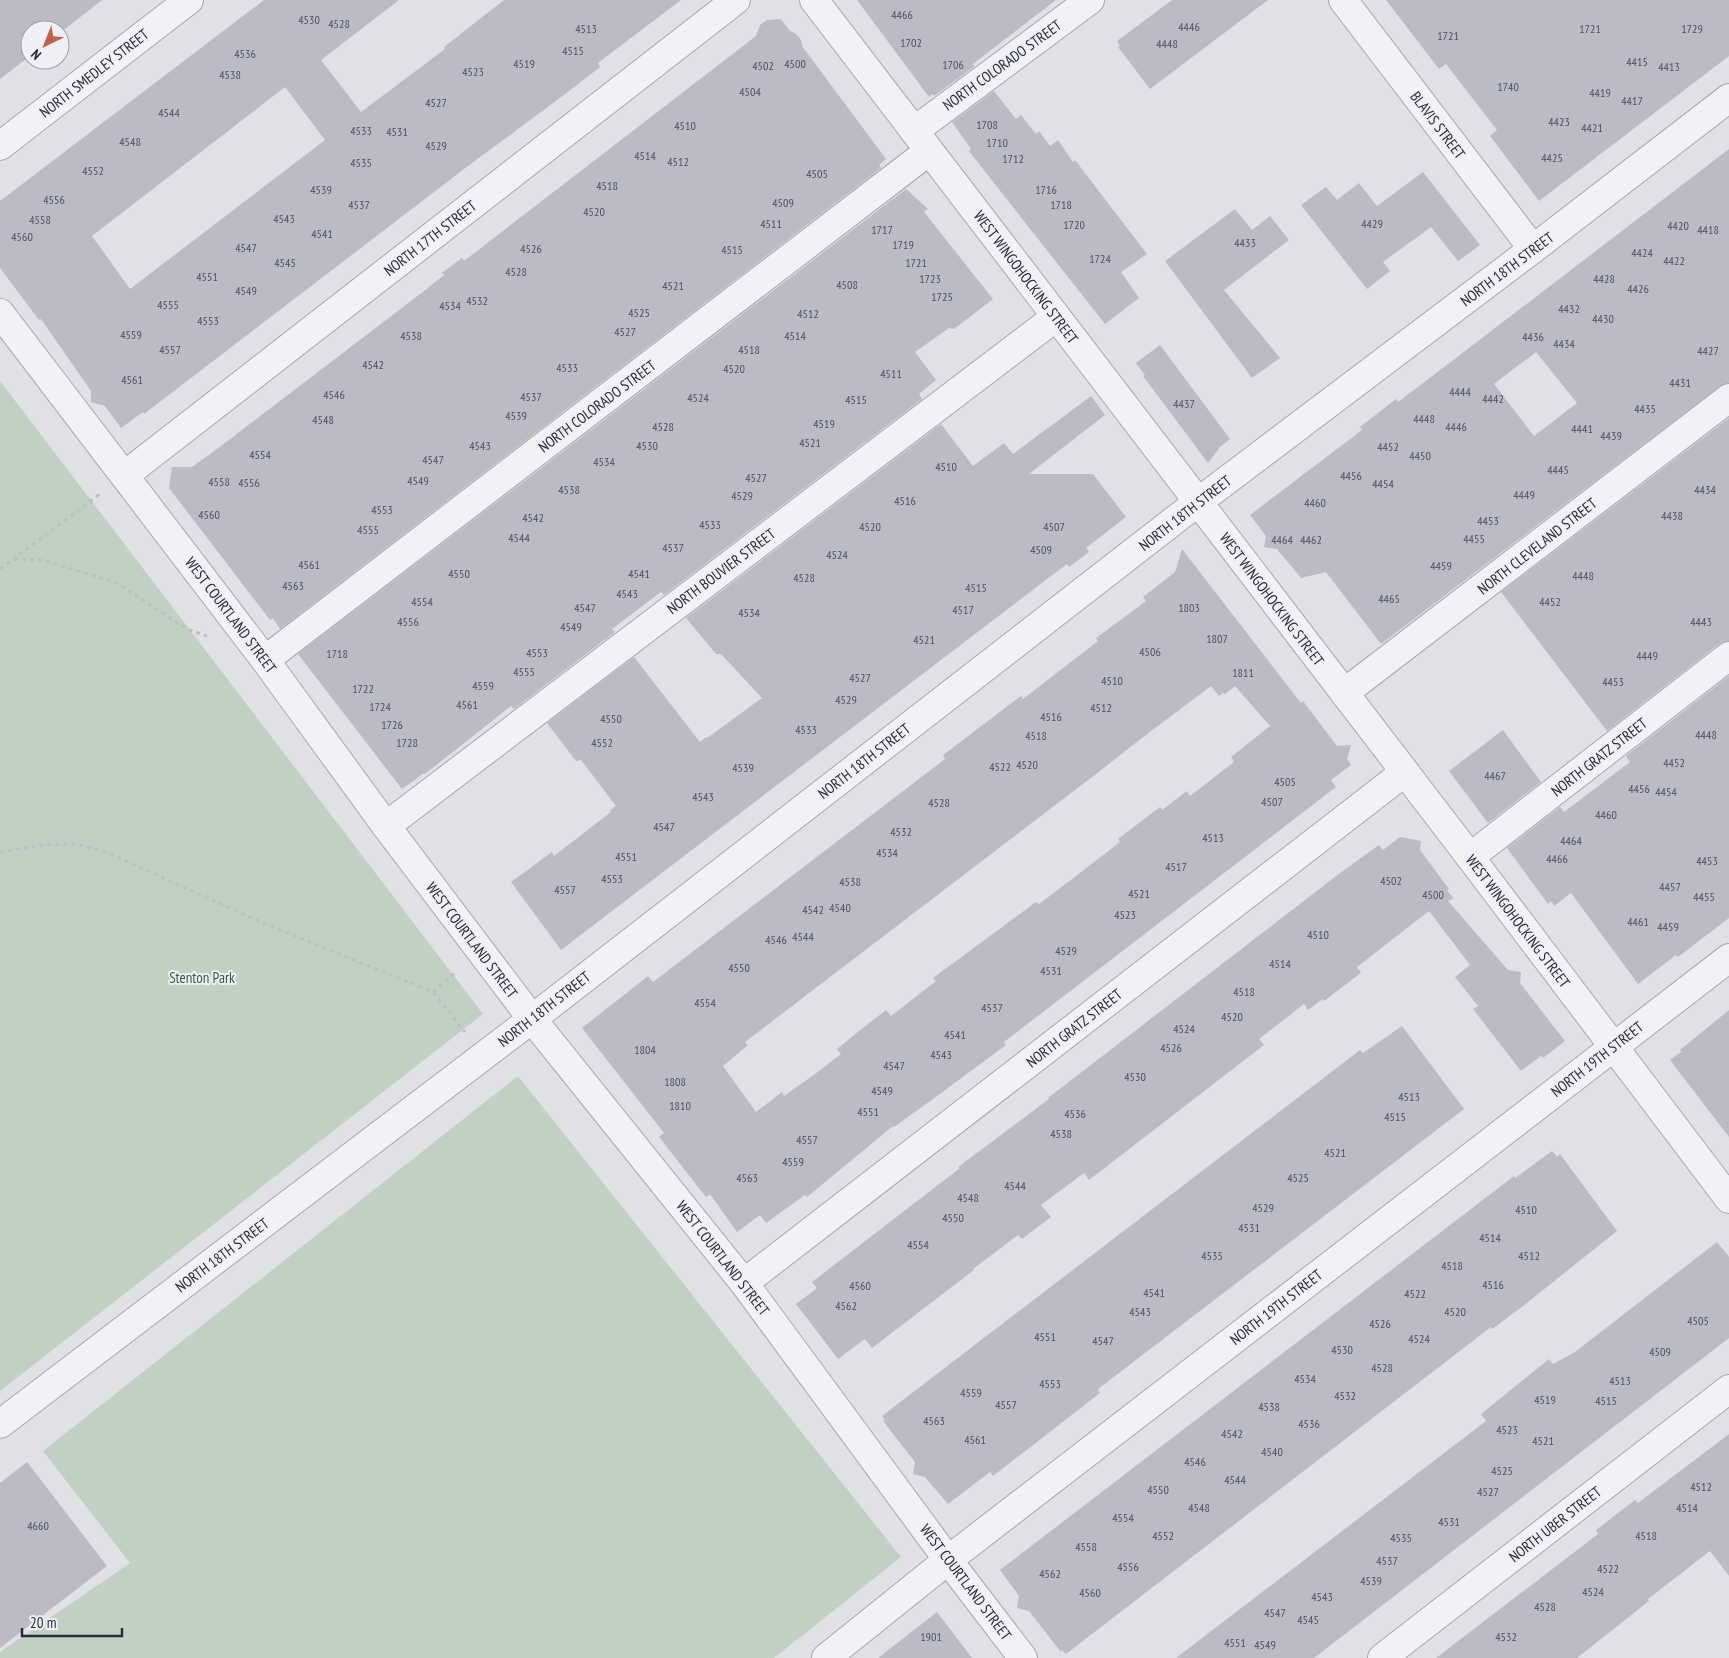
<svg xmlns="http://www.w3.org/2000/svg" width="1729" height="1658" viewBox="0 0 1729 1658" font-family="'PT Sans Narrow',sans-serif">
  <rect width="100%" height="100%" fill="#e0e0e7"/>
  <!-- green -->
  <g fill="#c2d0c3">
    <polygon points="0,381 483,1014 0,1391"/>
    <polygon points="518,1076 901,1557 774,1658 0,1658 0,1652 130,1563 43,1451"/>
  </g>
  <!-- building -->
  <g fill="#bbbbc6" fill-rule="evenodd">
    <polygon points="0,0 102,0 60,33 60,30 30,30 30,56 0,79"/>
    <path d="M264,0H399L321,60L361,112L445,49L444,47L504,0H681L598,63L600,67L564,95L468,166L144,414L143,412L121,428L105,406L91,402V391L41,319L39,320L0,268V201ZM285,87L325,140L130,289L92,236Z"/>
    <polygon points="857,0 1056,0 973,64 975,66 934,96 933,94 929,97"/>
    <polygon points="1172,0 1268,0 1150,89 1118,47 1120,46 1117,41"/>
    <polygon points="1386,0 1729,0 1729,56 1539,201 1490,136 1497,130 1446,64 1439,69"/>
    <polygon points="781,19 790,31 796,34 801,40 802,46 886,159 879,165 881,168 280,629 273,618 270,620 169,488 172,467 192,467 213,452 424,291 444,275 442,273 462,258 464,261 756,36 760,25 767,20"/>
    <polygon points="994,91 1016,119 1021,115 1036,134 1039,131 1050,146 1058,140 1073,162 1075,160 1147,254 1121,272 1139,298 1105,324 994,183 969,151 971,149 952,122"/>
    <path d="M1729,149V383L1720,386L1381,644L1326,572L1301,578L1277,549L1264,547L1266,536L1250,515L1362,430L1360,427L1396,399L1398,402L1452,361ZM1536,352L1577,403L1534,436L1494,384Z"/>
    <polygon points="1423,172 1480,245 1458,261 1431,227 1383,262 1390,271 1367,289 1301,205 1326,187 1337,200 1359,183 1377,206"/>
    <polygon points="906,189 928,209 924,212 993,299 954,329 949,328 915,352 936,380 919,394 922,399 664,595 661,592 612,629 615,632 514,709 511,706 425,774 424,773 402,789 298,654"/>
    <polygon points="1235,209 1252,230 1270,216 1289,240 1224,290 1280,358 1252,378 1165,261"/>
    <polygon points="1160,345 1230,439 1220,447 1208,463 1143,376 1145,375 1136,363"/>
    <polygon points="1091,396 1105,415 1029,474 1093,474 1126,517 1086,548 1089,552 1069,567 1067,564 1047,579 561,950 511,882 552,852 554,856 611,812 610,810 616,806 581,760 576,761 547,723 634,657 700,742 706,737 707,738 762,698 721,654 716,654 686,618 941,424 973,466 1004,443 1013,454"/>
    <polygon points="1729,418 1729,641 1719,644 1607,731 1501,592"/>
    <path d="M1182,549L1301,703L1303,701L1337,746L1351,745L1347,759L1351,765L1331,780L1336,787L1004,1042L1006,1045L933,1099L894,1127L893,1126L807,1197L805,1195L766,1223L760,1215L737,1232L710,1194L706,1197L659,1137L664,1133L582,1028L648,976L653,982L945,759L943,755L1021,696L1023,699L1098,641L1096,638L1146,601L1143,597L1175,572ZM1211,686L1219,696L1223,693L1225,694L1235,686L1270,726L1231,757L1234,762L1190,796L1187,791L1162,810L1160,807L1118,839L1120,842L1076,876L1039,904L1036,902L933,978L936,981L891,1016L886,1010L859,1031L837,1049L841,1054L815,1074L784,1096L782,1092L756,1112L723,1066L748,1045L745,1042L1100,771L1138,741Z"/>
    <polygon points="1729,676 1729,918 1678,957 1676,955 1638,984 1571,893 1554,906 1551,901 1548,904 1507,848 1560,807 1564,812 1630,762 1626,756"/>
    <polygon points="1503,730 1541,782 1488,823 1449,771"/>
    <polygon points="1400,837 1421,841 1420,850 1449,889 1447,890 1453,898 1448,901 1508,970 1521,972 1520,983 1565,1041 1543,1058 1541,1056 1521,1071 1473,1009 1478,1006 1455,977 1470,965 1429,911 1357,967 1361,973 1324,1001 1323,999 1308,1010 1304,1004 1259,1039 1264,1045 1089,1180 1084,1173 1041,1205 1051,1217 1022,1239 1018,1235 973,1269 974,1270 872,1348 865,1339 838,1359 796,1304 817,1288 812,1282 960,1168 958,1167 1049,1099 1048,1098 1340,873 1379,845 1383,850"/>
    <polygon points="1729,1010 1729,1137 1670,1060 1681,1052 1680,1050"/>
    <polygon points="1402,1026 1464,1109 1098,1389 1100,1393 993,1476 990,1472 948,1504 925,1477 913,1474 915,1462 883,1421 885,1420 882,1416 1360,1050 1363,1053"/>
    <polygon points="1552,1151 1557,1157 1560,1154 1617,1231 1523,1306 1492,1329 1491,1327 1066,1654 1062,1650 1061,1652 1029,1611 1017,1608 1019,1596 1000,1570 1514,1176 1515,1178"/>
    <polygon points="1717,1242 1729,1257 1729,1338 1314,1658 1176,1658 1486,1421 1481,1414 1549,1359 1553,1364 1575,1352"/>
    <polygon points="1729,1434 1729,1576 1710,1551 1648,1599 1649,1601 1577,1658 1436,1658 1598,1534 1596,1530 1635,1500 1638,1503"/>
    <polygon points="27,1462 107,1566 0,1648 0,1483"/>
    <polygon points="937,1612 972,1658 878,1658"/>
  </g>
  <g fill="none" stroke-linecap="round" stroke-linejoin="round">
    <defs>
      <g id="minor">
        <polyline points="814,0 1470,857 1729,1199"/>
        <polyline points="1343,0 1533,249"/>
        <polyline points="914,131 1090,0"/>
        <polyline points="0,146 189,0"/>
        <polyline points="0,313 265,660 386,826 532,1019 744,1283 948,1560 1023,1658"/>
        <polyline points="125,475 736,0"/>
        <polyline points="265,660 929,151"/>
        <polyline points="1344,693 1729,398"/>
        <polyline points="386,826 1056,317"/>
        <polyline points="1470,857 1729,656"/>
        <polyline points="744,1283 1405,772"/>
        <polyline points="0,1424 532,1019 1198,502 1533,249 1729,98"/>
        <polyline points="826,1658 948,1560 1729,958"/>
        <polyline points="1382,1658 1729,1389"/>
      </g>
    </defs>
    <!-- minor casing -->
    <use href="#minor" stroke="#a6a6b1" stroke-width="30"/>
    <!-- path -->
    <g stroke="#bebec6" stroke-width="3" stroke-dasharray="4 4" stroke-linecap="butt">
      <polyline points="14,559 43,560 117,583 187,629 207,636"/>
      <polyline points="0,569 100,494"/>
      <polyline points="0,852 42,845 77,844 106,852 261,922 433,992 465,1032"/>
      <polyline points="433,992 457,971"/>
    </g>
    <!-- minor -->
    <use href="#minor" stroke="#f2f2f6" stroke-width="28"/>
  </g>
  <g text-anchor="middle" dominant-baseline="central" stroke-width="4" stroke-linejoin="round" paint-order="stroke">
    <!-- number labels -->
    <g font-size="12" fill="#4e4f5f">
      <text x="902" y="14">4466</text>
      <text x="309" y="19">4530</text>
      <text x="339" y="23">4528</text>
      <text x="1189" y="26">4446</text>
      <text x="586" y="28">4513</text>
      <text x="1590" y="28">1721</text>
      <text x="1692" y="28">1729</text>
      <text x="1448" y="35">1721</text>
      <text x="911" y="42">1702</text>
      <text x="1167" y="43">4448</text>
      <text x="573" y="50">4515</text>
      <text x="245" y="53">4536</text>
      <text x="1637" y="61">4415</text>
      <text x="524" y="63">4519</text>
      <text x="795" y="63">4500</text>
      <text x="953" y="64">1706</text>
      <text x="763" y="65">4502</text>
      <text x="1669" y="66">4413</text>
      <text x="473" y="71">4523</text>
      <text x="230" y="74">4538</text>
      <text x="1508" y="86">1740</text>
      <text x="750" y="91">4504</text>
      <text x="1600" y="92">4419</text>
      <text x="1632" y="100">4417</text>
      <text x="436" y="102">4527</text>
      <text x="169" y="112">4544</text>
      <text x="1559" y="121">4423</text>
      <text x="987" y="124">1708</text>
      <text x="685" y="125">4510</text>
      <text x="1592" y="127">4421</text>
      <text x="361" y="130">4533</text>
      <text x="397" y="131">4531</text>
      <text x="130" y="141">4548</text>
      <text x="997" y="142">1710</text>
      <text x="436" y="145">4529</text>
      <text x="645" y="155">4514</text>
      <text x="1552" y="157">4425</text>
      <text x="1013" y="158">1712</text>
      <text x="678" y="161">4512</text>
      <text x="361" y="162">4535</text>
      <text x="93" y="170">4552</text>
      <text x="817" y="173">4505</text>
      <text x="607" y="185">4518</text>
      <text x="321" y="189">4539</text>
      <text x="1046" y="189">1716</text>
      <text x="54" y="199">4556</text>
      <text x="783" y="202">4509</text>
      <text x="359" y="204">4537</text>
      <text x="1061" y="204">1718</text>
      <text x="594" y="211">4520</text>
      <text x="284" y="218">4543</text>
      <text x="40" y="219">4558</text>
      <text x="771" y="223">4511</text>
      <text x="1372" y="223">4429</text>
      <text x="1074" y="224">1720</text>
      <text x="1678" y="225">4420</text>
      <text x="882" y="229">1717</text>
      <text x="1708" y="229">4418</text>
      <text x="322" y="233">4541</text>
      <text x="22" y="236">4560</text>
      <text x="1245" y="242">4433</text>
      <text x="903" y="244">1719</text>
      <text x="246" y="247">4547</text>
      <text x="531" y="248">4526</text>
      <text x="732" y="249">4515</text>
      <text x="1642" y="252">4424</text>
      <text x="1100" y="258">1724</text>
      <text x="1674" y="260">4422</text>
      <text x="285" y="262">4545</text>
      <text x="916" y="262">1721</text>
      <text x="516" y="271">4528</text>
      <text x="207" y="276">4551</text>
      <text x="930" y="278">1723</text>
      <text x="1604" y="278">4428</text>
      <text x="847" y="284">4508</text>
      <text x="673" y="285">4521</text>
      <text x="1638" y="288">4426</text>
      <text x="246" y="290">4549</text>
      <text x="942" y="296">1725</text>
      <text x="477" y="300">4532</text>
      <text x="168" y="304">4555</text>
      <text x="450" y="305">4534</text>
      <text x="1569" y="308">4432</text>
      <text x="639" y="312">4525</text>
      <text x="808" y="313">4512</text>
      <text x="1603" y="318">4430</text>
      <text x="208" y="320">4553</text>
      <text x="625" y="331">4527</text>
      <text x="131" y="334">4559</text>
      <text x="411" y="335">4538</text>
      <text x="795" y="335">4514</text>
      <text x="1533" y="336">4436</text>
      <text x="1564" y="343">4434</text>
      <text x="170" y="349">4557</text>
      <text x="749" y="349">4518</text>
      <text x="1708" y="350">4427</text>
      <text x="373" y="364">4542</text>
      <text x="567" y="367">4533</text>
      <text x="734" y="368">4520</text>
      <text x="891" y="373">4511</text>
      <text x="132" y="379">4561</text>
      <text x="1680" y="382">4431</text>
      <text x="1460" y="391">4444</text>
      <text x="334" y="394">4546</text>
      <text x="531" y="396">4537</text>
      <text x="698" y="397">4524</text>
      <text x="1493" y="398">4442</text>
      <text x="856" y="399">4515</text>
      <text x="1184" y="403">4437</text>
      <text x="1645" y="408">4435</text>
      <text x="516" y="415">4539</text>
      <text x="1424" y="418">4448</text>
      <text x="323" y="419">4548</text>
      <text x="824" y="423">4519</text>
      <text x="663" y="426">4528</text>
      <text x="1456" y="426">4446</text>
      <text x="1582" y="428">4441</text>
      <text x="1611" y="435">4439</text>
      <text x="810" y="442">4521</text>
      <text x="480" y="445">4543</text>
      <text x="647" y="445">4530</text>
      <text x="1388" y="446">4452</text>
      <text x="260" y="454">4554</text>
      <text x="1420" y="455">4450</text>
      <text x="433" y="459">4547</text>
      <text x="604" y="461">4534</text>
      <text x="946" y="466">4510</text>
      <text x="1558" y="469">4445</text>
      <text x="1351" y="475">4456</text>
      <text x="756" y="477">4527</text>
      <text x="418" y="480">4549</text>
      <text x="219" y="481">4558</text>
      <text x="249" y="482">4556</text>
      <text x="1383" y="483">4454</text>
      <text x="569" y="489">4538</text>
      <text x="1705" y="489">4434</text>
      <text x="1524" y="494">4449</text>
      <text x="742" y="495">4529</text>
      <text x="905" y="500">4516</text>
      <text x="1315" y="502">4460</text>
      <text x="382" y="509">4553</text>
      <text x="209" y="514">4560</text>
      <text x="1672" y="515">4438</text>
      <text x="533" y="517">4542</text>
      <text x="1488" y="520">4453</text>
      <text x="710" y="524">4533</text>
      <text x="870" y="526">4520</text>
      <text x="1054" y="526">4507</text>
      <text x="368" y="529">4555</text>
      <text x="519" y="537">4544</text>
      <text x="1474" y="538">4455</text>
      <text x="1282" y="539">4464</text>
      <text x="1311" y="539">4462</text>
      <text x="673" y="547">4537</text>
      <text x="1041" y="549">4509</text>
      <text x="837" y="554">4524</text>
      <text x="309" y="564">4561</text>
      <text x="1441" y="565">4459</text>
      <text x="459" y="573">4550</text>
      <text x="639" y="573">4541</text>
      <text x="1583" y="575">4448</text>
      <text x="804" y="577">4528</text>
      <text x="293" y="585">4563</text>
      <text x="976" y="587">4515</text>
      <text x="627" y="593">4543</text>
      <text x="1389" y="598">4465</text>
      <text x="422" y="601">4554</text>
      <text x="1550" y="601">4452</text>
      <text x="585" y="607">4547</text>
      <text x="1189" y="607">1803</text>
      <text x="963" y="609">4517</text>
      <text x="749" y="612">4534</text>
      <text x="408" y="621">4556</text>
      <text x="1701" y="621">4443</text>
      <text x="571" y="626">4549</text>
      <text x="1217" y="638">1807</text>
      <text x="924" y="639">4521</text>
      <text x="1150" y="651">4506</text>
      <text x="537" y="652">4553</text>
      <text x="337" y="653">1718</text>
      <text x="1647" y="655">4449</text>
      <text x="524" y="671">4555</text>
      <text x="1243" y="672">1811</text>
      <text x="860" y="677">4527</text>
      <text x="1112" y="680">4510</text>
      <text x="1613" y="681">4453</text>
      <text x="483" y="685">4559</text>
      <text x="363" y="688">1722</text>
      <text x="846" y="699">4529</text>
      <text x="467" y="704">4561</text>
      <text x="380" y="706">1724</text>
      <text x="1101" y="707">4512</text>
      <text x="1051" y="716">4516</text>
      <text x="611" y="718">4550</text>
      <text x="392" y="724">1726</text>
      <text x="806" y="729">4533</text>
      <text x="1706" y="734">4448</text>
      <text x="1036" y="735">4518</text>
      <text x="407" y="742">1728</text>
      <text x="602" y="742">4552</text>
      <text x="1674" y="762">4452</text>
      <text x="1027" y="764">4520</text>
      <text x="1000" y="766">4522</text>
      <text x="743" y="767">4539</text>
      <text x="1495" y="775">4467</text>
      <text x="1285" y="781">4505</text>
      <text x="1639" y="788">4456</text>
      <text x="1666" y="791">4454</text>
      <text x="703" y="796">4543</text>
      <text x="1272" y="801">4507</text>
      <text x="939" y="802">4528</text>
      <text x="1606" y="814">4460</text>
      <text x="664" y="826">4547</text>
      <text x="901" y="831">4532</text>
      <text x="1213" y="837">4513</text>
      <text x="1571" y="840">4464</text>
      <text x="887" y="852">4534</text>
      <text x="626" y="856">4551</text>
      <text x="1557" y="858">4466</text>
      <text x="1707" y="860">4453</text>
      <text x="1176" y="866">4517</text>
      <text x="612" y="878">4553</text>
      <text x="1391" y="880">4502</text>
      <text x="850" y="881">4538</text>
      <text x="1670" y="886">4457</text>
      <text x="565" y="889">4557</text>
      <text x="1139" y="893">4521</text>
      <text x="1433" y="894">4500</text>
      <text x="1704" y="896">4455</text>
      <text x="840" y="907">4540</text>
      <text x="813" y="909">4542</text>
      <text x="1125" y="914">4523</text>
      <text x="1638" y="921">4461</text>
      <text x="1668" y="926">4459</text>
      <text x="1318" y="934">4510</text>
      <text x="803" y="936">4544</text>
      <text x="776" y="939">4546</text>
      <text x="1066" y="950">4529</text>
      <text x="1280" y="963">4514</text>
      <text x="739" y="967">4550</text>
      <text x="1051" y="970">4531</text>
      <text x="1244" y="991">4518</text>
      <text x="705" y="1002">4554</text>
      <text x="992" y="1007">4537</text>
      <text x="1232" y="1016">4520</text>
      <text x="1184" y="1028">4524</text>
      <text x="955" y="1034">4541</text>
      <text x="1171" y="1047">4526</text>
      <text x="645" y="1049">1804</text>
      <text x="941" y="1054">4543</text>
      <text x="894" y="1065">4547</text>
      <text x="1135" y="1076">4530</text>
      <text x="675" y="1081">1808</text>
      <text x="882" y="1090">4549</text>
      <text x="1409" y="1096">4513</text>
      <text x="680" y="1105">1810</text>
      <text x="868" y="1111">4551</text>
      <text x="1075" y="1113">4536</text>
      <text x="1395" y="1116">4515</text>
      <text x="1061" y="1133">4538</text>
      <text x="807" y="1139">4557</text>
      <text x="1335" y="1152">4521</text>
      <text x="793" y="1161">4559</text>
      <text x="747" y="1177">4563</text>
      <text x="1298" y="1177">4525</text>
      <text x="1015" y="1185">4544</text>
      <text x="968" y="1197">4548</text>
      <text x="1263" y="1207">4529</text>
      <text x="1526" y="1209">4510</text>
      <text x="953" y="1217">4550</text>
      <text x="1249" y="1227">4531</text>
      <text x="1490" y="1237">4514</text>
      <text x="918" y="1244">4554</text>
      <text x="1212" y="1255">4535</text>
      <text x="1529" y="1255">4512</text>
      <text x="1452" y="1265">4518</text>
      <text x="1493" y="1284">4516</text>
      <text x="860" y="1285">4560</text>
      <text x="1154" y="1292">4541</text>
      <text x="1415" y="1293">4522</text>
      <text x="846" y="1305">4562</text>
      <text x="1140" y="1311">4543</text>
      <text x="1455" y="1311">4520</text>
      <text x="1698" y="1320">4505</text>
      <text x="1380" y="1323">4526</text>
      <text x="1045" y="1336">4551</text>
      <text x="1419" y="1338">4524</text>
      <text x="1103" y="1340">4547</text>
      <text x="1342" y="1349">4530</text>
      <text x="1660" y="1351">4509</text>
      <text x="1382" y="1367">4528</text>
      <text x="1305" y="1378">4534</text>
      <text x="1620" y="1380">4513</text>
      <text x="1050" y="1383">4553</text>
      <text x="971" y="1392">4559</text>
      <text x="1345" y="1395">4532</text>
      <text x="1545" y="1399">4519</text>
      <text x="1606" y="1400">4515</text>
      <text x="1006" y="1404">4557</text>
      <text x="1269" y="1406">4538</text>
      <text x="934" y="1420">4563</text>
      <text x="1309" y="1423">4536</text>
      <text x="1507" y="1429">4523</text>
      <text x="1232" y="1433">4542</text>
      <text x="975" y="1439">4561</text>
      <text x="1543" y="1440">4521</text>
      <text x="1272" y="1451">4540</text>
      <text x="1195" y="1461">4546</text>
      <text x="1502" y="1470">4525</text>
      <text x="1235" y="1479">4544</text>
      <text x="1701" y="1486">4512</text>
      <text x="1158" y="1489">4550</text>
      <text x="1488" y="1491">4527</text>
      <text x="1199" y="1507">4548</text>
      <text x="1687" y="1507">4514</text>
      <text x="1123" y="1517">4554</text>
      <text x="1449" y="1521">4531</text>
      <text x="38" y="1525">4660</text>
      <text x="1163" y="1535">4552</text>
      <text x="1646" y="1535">4518</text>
      <text x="1401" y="1537">4535</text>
      <text x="1086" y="1546">4558</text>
      <text x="1387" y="1560">4537</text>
      <text x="1128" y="1566">4556</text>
      <text x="1608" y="1568">4522</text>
      <text x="1050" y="1573">4562</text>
      <text x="1371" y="1580">4539</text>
      <text x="1593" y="1591">4524</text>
      <text x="1090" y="1592">4560</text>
      <text x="1322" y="1596">4543</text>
      <text x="1545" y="1606">4528</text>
      <text x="1275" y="1612">4547</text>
      <text x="1308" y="1619">4545</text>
      <text x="931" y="1636">1901</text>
      <text x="1506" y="1636">4532</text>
      <text x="1235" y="1642">4551</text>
      <text x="1265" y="1644">4549</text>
    </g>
    <!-- street labels -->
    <g font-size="15" fill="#2a2b3d" stroke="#eff0f5">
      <text transform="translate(1002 65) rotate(-36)">NORTH COLORADO STREET</text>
      <text transform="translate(94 73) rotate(-38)">NORTH SMEDLEY STREET</text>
      <text transform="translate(1438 125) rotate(53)">BLAVIS STREET</text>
      <text transform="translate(430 238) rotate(-38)">NORTH 17TH STREET</text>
      <text transform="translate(1507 269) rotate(-37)">NORTH 18TH STREET</text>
      <text transform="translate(1026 277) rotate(53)">WEST WINGOHOCKING STREET</text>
      <text transform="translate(597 406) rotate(-37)">NORTH COLORADO STREET</text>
      <text transform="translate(1185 513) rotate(-38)">NORTH 18TH STREET</text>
      <text transform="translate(1537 546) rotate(-38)">NORTH CLEVELAND STREET</text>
      <text transform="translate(721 571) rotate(-37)">NORTH BOUVIER STREET</text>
      <text transform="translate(1272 599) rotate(53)">WEST WINGOHOCKING STREET</text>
      <text transform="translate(231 615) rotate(53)">WEST COURTLAND STREET</text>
      <text transform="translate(1599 757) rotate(-38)">NORTH GRATZ STREET</text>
      <text transform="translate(864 761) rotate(-38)">NORTH 18TH STREET</text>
      <text transform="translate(1518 921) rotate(53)">WEST WINGOHOCKING STREET</text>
      <text transform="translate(472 940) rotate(53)">WEST COURTLAND STREET</text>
      <text transform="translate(544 1009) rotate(-38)">NORTH 18TH STREET</text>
      <text transform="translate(1074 1028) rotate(-38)">NORTH GRATZ STREET</text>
      <text transform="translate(1597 1059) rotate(-38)">NORTH 19TH STREET</text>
      <text transform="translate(222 1255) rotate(-37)">NORTH 18TH STREET</text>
      <text transform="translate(723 1258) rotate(52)">WEST COURTLAND STREET</text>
      <text transform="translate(1276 1307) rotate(-38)">NORTH 19TH STREET</text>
      <text transform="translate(1555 1524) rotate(-38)">NORTH UBER STREET</text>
      <text transform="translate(966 1582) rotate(53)">WEST COURTLAND STREET</text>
    </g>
    <!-- park labels -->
    <g font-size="15" fill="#39573d" stroke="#eff0f5">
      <text x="202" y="977">Stenton Park</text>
    </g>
  </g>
  <!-- north arrow -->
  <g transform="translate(45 45) rotate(223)"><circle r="24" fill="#eff0f5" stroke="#a0a1ab"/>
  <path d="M0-4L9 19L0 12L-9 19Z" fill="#c06351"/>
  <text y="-8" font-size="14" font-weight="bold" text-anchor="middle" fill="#2a2b3d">N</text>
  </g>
  <!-- scale -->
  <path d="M22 1628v8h100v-8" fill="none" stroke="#2a2b3d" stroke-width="2.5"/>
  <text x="30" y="1628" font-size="15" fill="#2a2b3d" stroke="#eff0f5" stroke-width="4" paint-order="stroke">20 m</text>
</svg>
